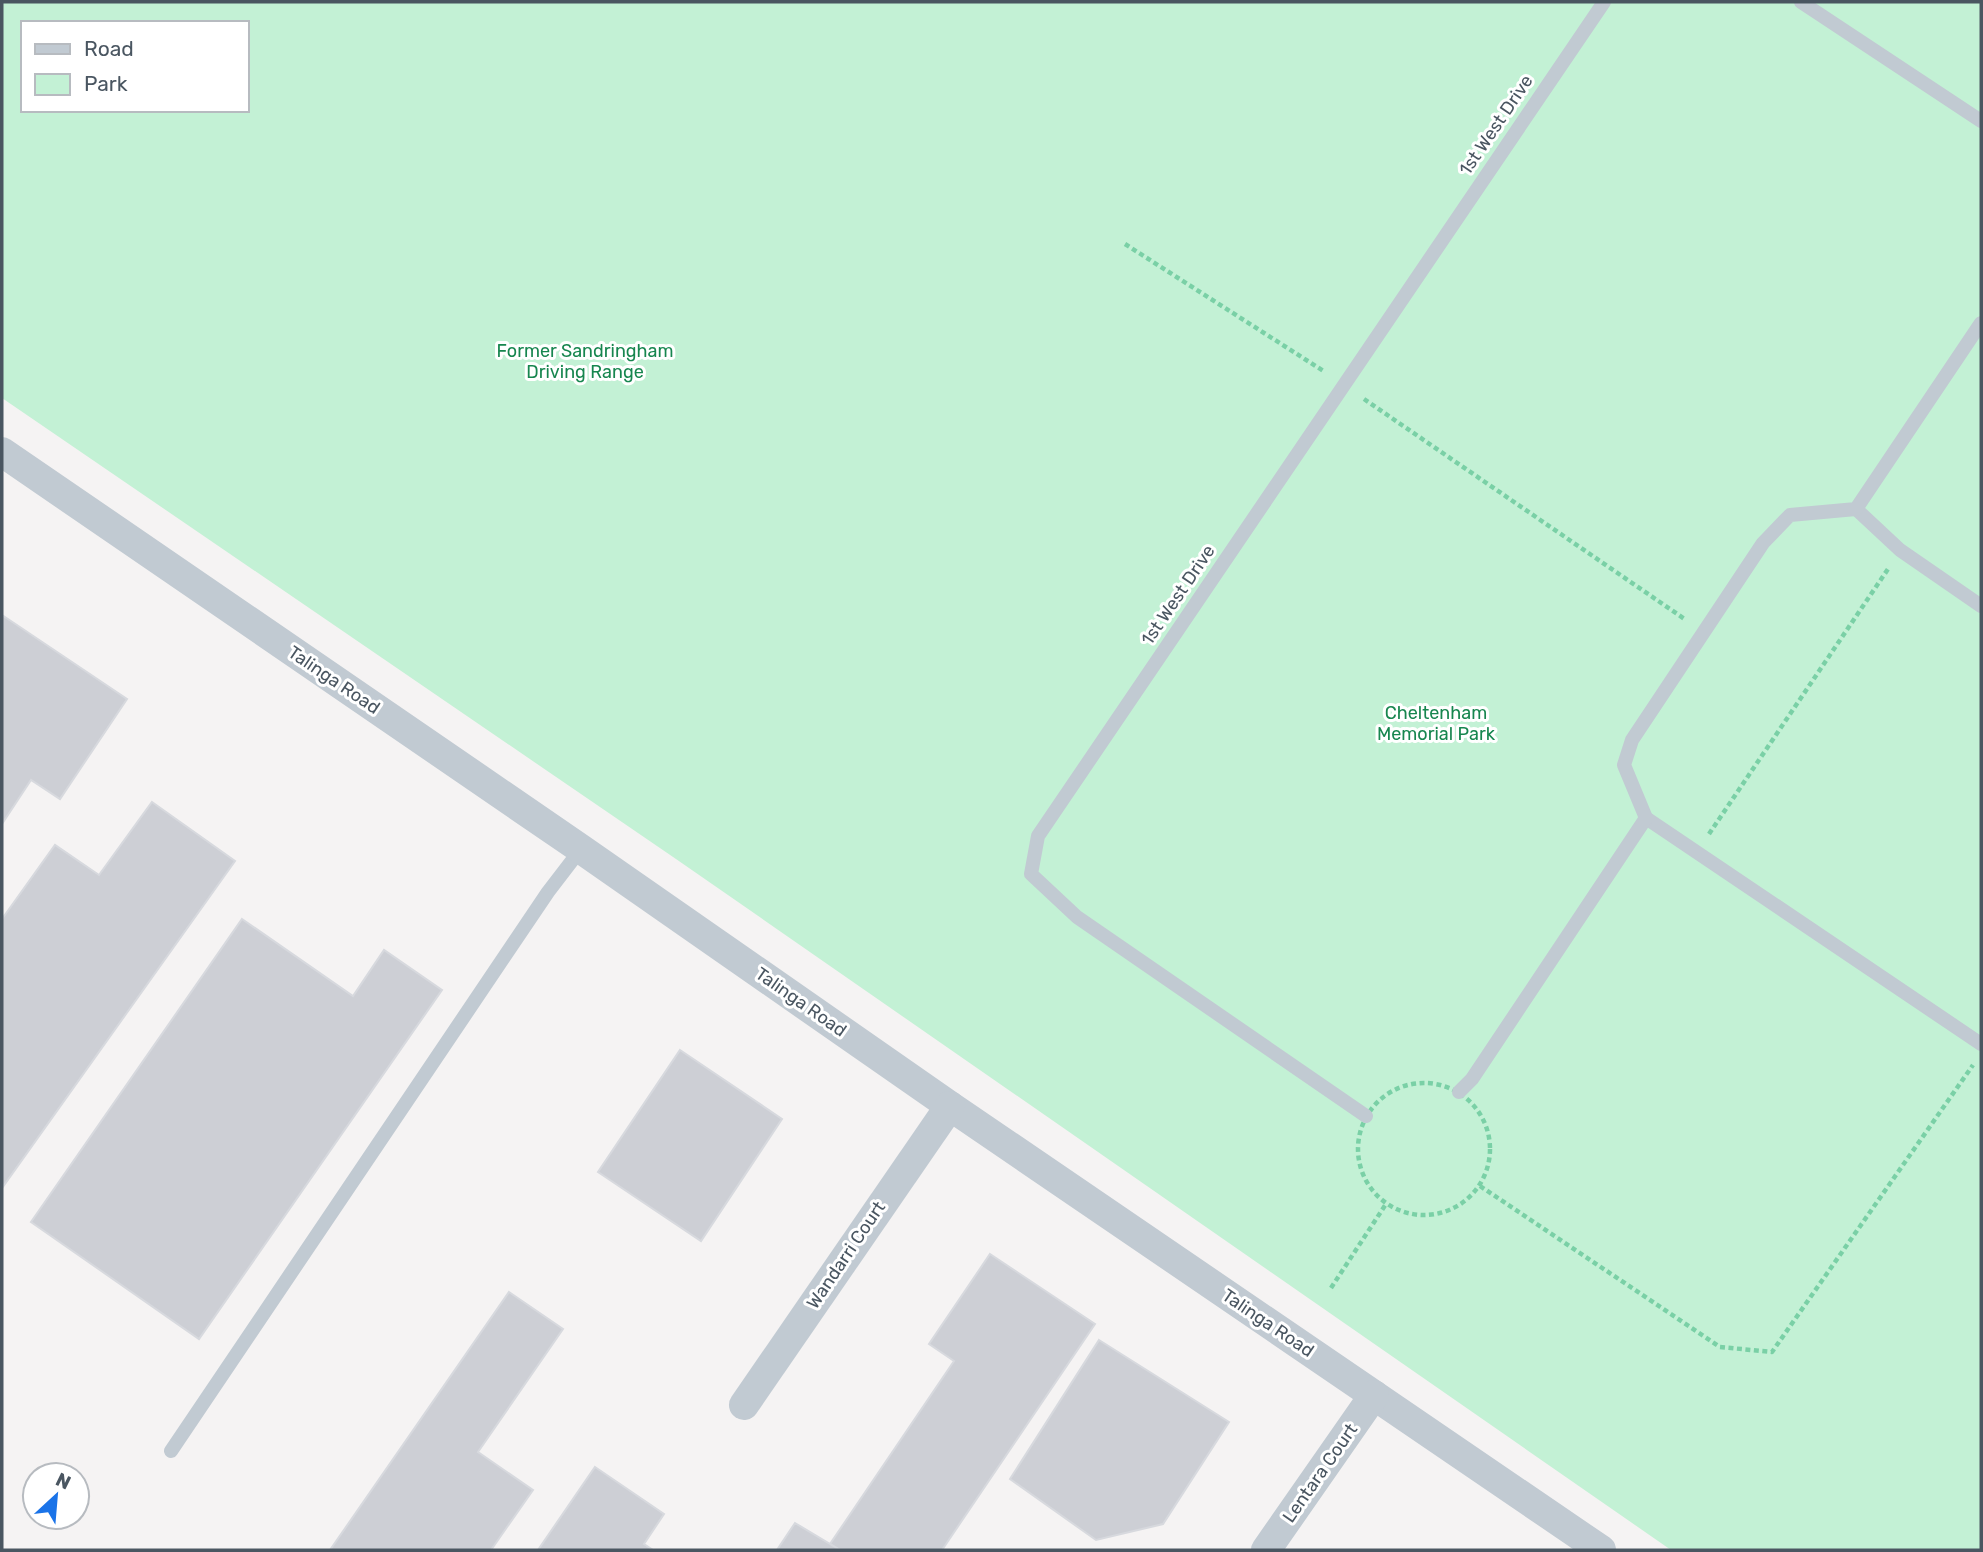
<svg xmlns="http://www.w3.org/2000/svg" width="1983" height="1552" viewBox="0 0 1983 1552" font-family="Rubik,sans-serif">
  <rect width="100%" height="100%" fill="#f5f3f3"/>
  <!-- green -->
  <path fill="#c3f1d5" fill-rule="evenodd" d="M2,2H1981V1550H1671L676,859L2,398ZM23,23H247V110H23Z"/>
  <!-- building -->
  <g fill="#cdcfd5" stroke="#d7d9de" stroke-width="2">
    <polygon points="2,615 127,699 60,799 31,780 2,824"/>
    <polygon points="152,802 235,861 2,1188 2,919 55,845 99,875"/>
    <polygon points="242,919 353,996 384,950 442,990 199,1339 31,1222"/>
    <polygon points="680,1050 782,1119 701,1241 598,1172"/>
    <polygon points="990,1254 1095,1324 942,1550 840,1550 830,1544 954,1361 929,1344"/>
    <polygon points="509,1292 563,1329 478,1452 533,1490 491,1550 330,1550"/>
    <polygon points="1099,1340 1229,1422 1163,1524 1096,1540 1010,1479"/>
    <polygon points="595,1467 664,1514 644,1544 653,1550 538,1550"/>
    <polygon points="795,1523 840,1550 777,1550"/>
  </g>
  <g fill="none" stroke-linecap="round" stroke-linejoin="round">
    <!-- path -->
    <g stroke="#7ad0a6" stroke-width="4.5" stroke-dasharray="5 3.5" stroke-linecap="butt">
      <polyline points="1125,244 1325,372"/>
      <polyline points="1364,399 1686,620"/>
      <polyline points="1709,834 1888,569"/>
      <circle cx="1424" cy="1149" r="66"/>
      <polyline points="1480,1186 1720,1347 1772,1352 1973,1065"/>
      <polyline points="1331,1288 1386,1204"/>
    </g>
    <!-- service -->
    <g stroke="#c1cad2" stroke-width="14">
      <polyline points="1801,2 1981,121"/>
      <polyline points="1856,509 1900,550 1981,606"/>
      <polyline points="1646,818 1981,1044"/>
      <polyline points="1459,1092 1472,1079 1646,818 1624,765 1632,740 1763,543 1790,515 1856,509 1981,323"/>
      <polyline points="1366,1116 1077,917 1031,874 1038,836 1604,2"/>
      <polyline points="171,1451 548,892 581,849"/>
    </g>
    <!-- minor -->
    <g stroke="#c1cad2" stroke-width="30">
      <polyline points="2,452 581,849 950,1106 1601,1550"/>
      <polyline points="744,1405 950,1106"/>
      <polyline points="1266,1550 1374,1395"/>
    </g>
  </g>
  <g text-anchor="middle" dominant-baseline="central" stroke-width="6" stroke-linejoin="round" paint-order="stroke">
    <!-- street labels -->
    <g font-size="18" fill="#4a5661" stroke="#fff">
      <text transform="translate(1496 125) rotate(-56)">1st West Drive</text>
      <text transform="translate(1178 595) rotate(-56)">1st West Drive</text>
      <text transform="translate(334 680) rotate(34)">Talinga Road</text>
      <text transform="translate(801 1002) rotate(35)">Talinga Road</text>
      <text transform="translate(846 1255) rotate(-56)">Wandarri Court</text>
      <text transform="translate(1268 1323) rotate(34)">Talinga Road</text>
      <text transform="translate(1320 1473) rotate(-55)">Lentara Court</text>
    </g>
    <!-- park labels -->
    <g font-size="18" fill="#17864f" stroke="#fff">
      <text x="585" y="351">Former Sandringham<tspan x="585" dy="21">Driving Range</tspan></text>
      <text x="1436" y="713">Cheltenham<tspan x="1436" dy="21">Memorial Park</tspan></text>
    </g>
  </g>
  <!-- border -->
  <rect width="1983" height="1552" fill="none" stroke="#4a5661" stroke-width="7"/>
  <!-- legend -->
  <rect x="21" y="21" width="228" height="91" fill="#ffffff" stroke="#b7bbc0" stroke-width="2"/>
  <rect x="35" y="44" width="35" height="10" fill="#c1cad2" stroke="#b7bbc0" stroke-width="2"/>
  <text x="84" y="56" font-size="21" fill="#4a5661">Road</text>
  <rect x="35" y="74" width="35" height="21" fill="#c3f1d5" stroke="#b7bbc0" stroke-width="2"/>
  <text x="84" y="91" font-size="21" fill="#4a5661">Park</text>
  <!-- north arrow -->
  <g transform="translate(56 1496) rotate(26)"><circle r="33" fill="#ffffff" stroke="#b7bbc0" stroke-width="2"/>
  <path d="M0-5L12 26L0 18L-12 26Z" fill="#1a73e8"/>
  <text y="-10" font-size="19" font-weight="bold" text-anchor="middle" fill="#4a5661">N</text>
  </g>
</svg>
